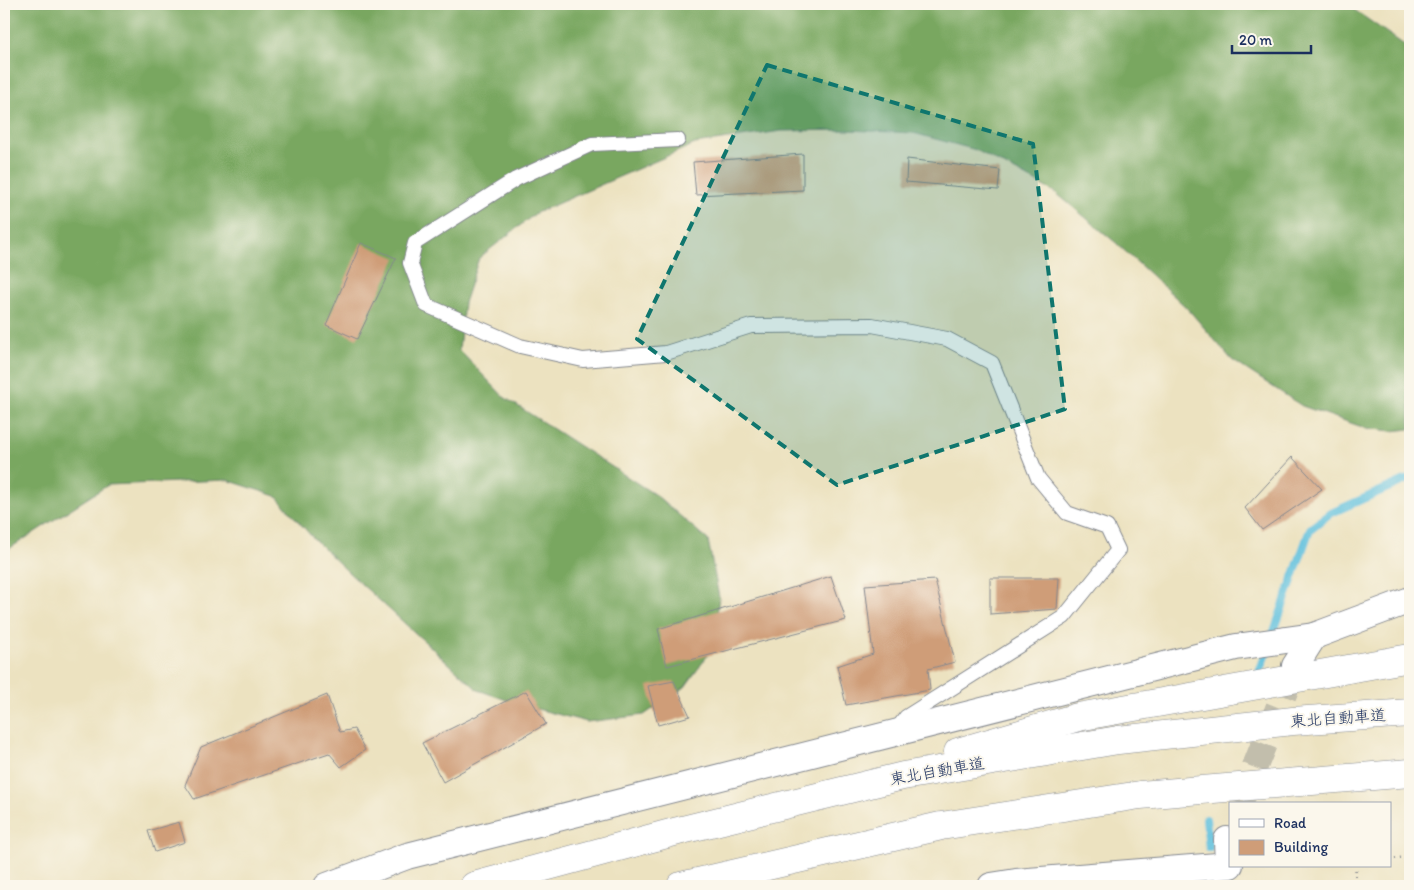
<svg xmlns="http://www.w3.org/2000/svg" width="1414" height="890" viewBox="0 0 1414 890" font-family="Itim,'Klee One',sans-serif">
  <rect width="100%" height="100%" fill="#fbf7ec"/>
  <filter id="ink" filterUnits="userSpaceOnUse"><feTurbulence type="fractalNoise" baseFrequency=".02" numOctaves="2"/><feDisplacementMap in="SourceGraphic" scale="10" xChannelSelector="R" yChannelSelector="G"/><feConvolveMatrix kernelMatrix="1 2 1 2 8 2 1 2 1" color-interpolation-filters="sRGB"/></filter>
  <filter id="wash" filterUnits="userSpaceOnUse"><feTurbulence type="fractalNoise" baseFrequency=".0096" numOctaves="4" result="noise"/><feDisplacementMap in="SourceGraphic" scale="20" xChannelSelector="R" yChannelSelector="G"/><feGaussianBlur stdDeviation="1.12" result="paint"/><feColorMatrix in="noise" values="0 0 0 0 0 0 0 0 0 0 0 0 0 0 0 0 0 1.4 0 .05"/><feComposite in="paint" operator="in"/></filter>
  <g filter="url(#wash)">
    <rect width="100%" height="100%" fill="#ece2c0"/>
    <!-- green -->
    <polygon fill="#97c16e" stroke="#597866" points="1233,880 1230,886 1074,886 1121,881"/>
    <!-- forest -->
    <polygon fill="#79a761" stroke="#4a6b60" points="4,4 1346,4 1410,49 1410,429 1392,431 1365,428 1302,406 1232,360 1187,308 1115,242 1056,193 976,150 913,133 847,130 781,131 695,144 536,213 479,258 464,303 459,350 504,397 657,496 708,540 719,597 713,648 685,687 644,715 587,722 518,704 478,690 347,571 313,538 276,496 227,480 108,485 4,552"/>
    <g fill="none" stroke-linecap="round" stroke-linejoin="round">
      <!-- stream -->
      <g stroke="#5fc0dd" stroke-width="8">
        <polyline points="1272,637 1310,529 1329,514 1410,478"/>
        <polyline points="1259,672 1268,648"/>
        <polyline points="1206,819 1209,848"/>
      </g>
    </g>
    <g id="blocks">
      <!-- building -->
      <g fill="#cf9d78">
        <polygon points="803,154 803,190 696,195 693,162"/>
        <polygon points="907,159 1000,170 998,190 906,182"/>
        <polygon points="361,243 396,258 357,339 326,325"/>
        <polygon points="1292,457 1322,489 1262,530 1245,508"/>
        <polygon points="831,576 846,620 667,666 658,629"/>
        <polygon points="990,578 1059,578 1057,609 990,614"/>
        <polygon points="935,580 955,662 928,669 930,690 846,705 837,666 873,654 865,585"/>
        <polygon points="674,681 690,716 658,725 648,686"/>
        <polygon points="526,691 546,724 443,782 422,743"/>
        <polygon points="327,695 340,732 354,729 365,750 341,767 329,753 194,799 185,785 201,747"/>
        <polygon points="179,822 185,842 155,852 148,831"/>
      </g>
    </g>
  </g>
  <g filter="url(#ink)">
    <use href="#blocks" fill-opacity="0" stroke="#84888f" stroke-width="1"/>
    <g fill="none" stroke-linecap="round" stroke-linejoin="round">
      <!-- street-tunnel -->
      <polyline stroke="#c2beac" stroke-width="26" stroke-dasharray="26 13" stroke-linecap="butt" points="1240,804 1295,666"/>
      <defs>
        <polyline id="lane" points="678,140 592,144 516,179 415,243 410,263 426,305 520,346 583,360 666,353 751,326 872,325 947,339 992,363 1038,478 1067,513 1107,527 1118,550 1064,617 906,717 895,732"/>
        <g id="street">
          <polyline points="1295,666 1314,636"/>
          <polyline points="1227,840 1228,865"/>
          <polyline points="327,886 407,856 1236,647 1314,636 1410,600"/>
          <polyline points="991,886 1016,882 1230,865"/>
        </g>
        <g id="highway">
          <polyline points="958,752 1078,717 1410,658"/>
          <polyline points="474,886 678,831 903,776 1118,740 1293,721 1410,713"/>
          <polyline points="681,886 941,826 1140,795 1410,773"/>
        </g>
      </defs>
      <!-- lane casing -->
      <use href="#lane" stroke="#84888f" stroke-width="16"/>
      <!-- street casing -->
      <use href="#street" stroke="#84888f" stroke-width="28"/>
      <!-- highway casing -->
      <use href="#highway" stroke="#84888f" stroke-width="29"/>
      <!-- path -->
      <g stroke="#84888f" stroke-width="3" stroke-dasharray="1 4" stroke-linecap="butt">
        <polyline points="1390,859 1410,857"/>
        <polyline points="1355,886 1356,866"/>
      </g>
      <!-- lane -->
      <use href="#lane" stroke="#fff" stroke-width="14"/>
      <!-- street -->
      <use href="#street" stroke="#fff" stroke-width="26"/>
      <!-- highway -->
      <use href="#highway" stroke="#fff" stroke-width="28"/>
    </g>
  </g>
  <!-- marked area -->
  <path fill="#0f766e" fill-opacity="0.2" stroke="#0f766e" stroke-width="4" stroke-dasharray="10 6" stroke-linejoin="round" d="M767,65L1033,144L1065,409L837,485L637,339Z"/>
  <g text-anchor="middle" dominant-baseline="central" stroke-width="4" stroke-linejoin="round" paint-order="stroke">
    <!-- street labels -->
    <g font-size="16" fill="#1b2f5e" stroke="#fbf7ec">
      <text transform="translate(1338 718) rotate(-4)">東北自動車道</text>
      <text transform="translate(937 771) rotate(-10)">東北自動車道</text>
    </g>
  </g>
  <!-- margin -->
  <rect width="1414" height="890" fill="none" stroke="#fbf7ec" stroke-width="20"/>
  <!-- legend -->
  <rect x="1229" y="802" width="162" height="65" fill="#fbf7ec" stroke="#a1a7b3"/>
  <rect x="1239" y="819" width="25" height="8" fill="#ffffff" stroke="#a1a7b3"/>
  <text x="1274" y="828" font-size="15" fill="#1b2f5e">Road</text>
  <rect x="1239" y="840" width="25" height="15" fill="#cf9d78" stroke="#a1a7b3"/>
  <text x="1274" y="852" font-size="15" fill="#1b2f5e">Building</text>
  <!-- scale -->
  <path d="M1232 45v8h79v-8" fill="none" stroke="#1b2f5e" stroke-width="2.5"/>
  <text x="1239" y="45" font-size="15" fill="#1b2f5e" stroke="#fbf7ec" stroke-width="4" paint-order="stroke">20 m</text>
</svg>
